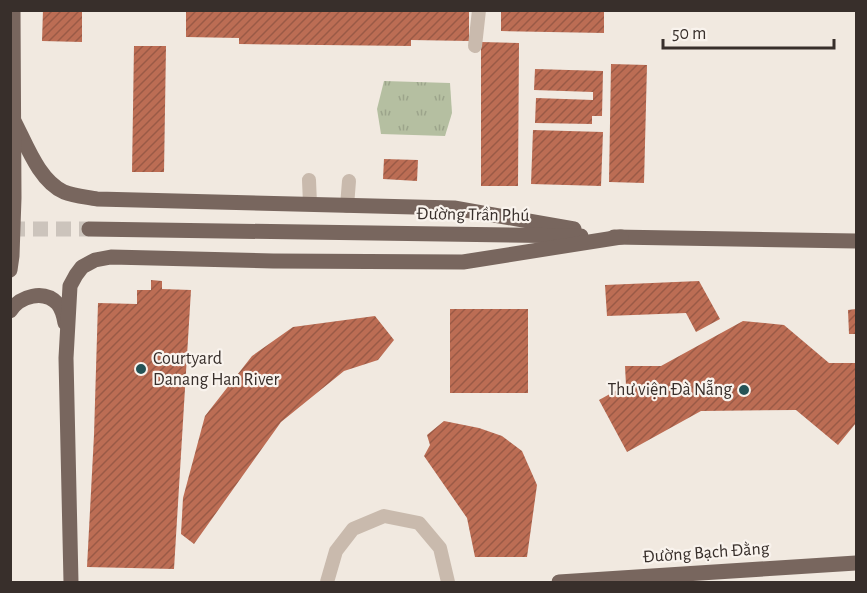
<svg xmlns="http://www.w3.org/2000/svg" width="867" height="593" viewBox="0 0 867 593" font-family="'Alegreya Sans',sans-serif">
  <defs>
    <pattern id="grass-tufts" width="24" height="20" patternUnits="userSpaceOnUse" patternTransform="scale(1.5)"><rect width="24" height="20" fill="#b5bfa1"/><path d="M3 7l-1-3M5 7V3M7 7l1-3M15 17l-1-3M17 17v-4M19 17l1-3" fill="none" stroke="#9ca48b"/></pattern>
    <pattern id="building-hatch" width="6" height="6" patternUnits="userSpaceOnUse" patternTransform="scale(1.5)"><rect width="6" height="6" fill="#bc6d54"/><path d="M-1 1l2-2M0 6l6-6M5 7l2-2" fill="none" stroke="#9a5a46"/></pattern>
  </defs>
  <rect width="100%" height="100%" fill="#f1e9e0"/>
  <!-- grass -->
  <polygon fill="url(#grass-tufts)" points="384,81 450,83 452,113 445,136 381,134 377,109"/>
  <!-- building -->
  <g fill="url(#building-hatch)">
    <polygon points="43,10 82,10 82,42 42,41"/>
    <polygon points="186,10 469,10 469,41 411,40 411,46 239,44 239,38 186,37"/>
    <polygon points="501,10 604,10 604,33 501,31"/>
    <polygon points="481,42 519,43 518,186 481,186"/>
    <polygon points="134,46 166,46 164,172 132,172"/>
    <polygon points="611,64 647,65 644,183 609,182"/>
    <polygon points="535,69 603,71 602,116 592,116 592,124 535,123 536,98 593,100 593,92 534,90"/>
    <polygon points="533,130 603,132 601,186 531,184"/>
    <polygon points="384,159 418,160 417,181 383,179"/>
    <polygon points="151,280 162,281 162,289 191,290 174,569 87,567 94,435 98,303 137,304 137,290 151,290"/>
    <polygon points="699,281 720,319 696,332 686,313 607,316 605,285"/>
    <rect x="450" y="309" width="78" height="84"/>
    <polygon points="856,309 856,334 849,334 848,310"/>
    <polygon points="375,316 394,340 378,360 344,371 281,422 194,544 181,534 183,498 205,416 252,356 293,327"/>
    <polygon points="743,321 784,325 829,363 856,363 856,423 838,445 796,410 701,411 627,452 599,400 626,385 625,366 661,366"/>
    <polygon points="444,421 479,428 502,436 522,451 537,485 527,557 475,557 467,518 424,456 430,445 427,435"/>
  </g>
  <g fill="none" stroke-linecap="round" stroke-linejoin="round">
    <!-- primary-tunnel -->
    <polyline stroke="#ccc4bc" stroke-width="15" stroke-dasharray="15 8" stroke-linecap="butt" points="10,229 89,229"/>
    <!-- lane -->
    <g stroke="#c9baad" stroke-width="14">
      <polyline points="475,46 479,10"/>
      <polyline points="309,180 310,204"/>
      <polyline points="347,206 349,181"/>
      <polyline points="327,582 336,551 353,529 384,516 419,523 440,548 448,582"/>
    </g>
    <!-- primary -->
    <g stroke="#78665e" stroke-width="15">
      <path d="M13,119C26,143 38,180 64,192C74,196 87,197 97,199L454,208L574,229"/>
      <polyline points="89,229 581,236"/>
      <polyline points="614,237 856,241"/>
      <polyline points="10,270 12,256 14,198 13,10"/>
      <path d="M10,311C20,296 44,289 58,304C62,309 64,317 65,323"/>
      <polyline points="71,582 66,358 70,286 76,275 82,267 95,260 111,257 273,261 463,262 621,237"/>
      <polyline points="559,582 856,563"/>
    </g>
  </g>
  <!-- markers -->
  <g fill="#245356" stroke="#f9f3ed" stroke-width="2">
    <circle cx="141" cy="369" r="6"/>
    <circle cx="744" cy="390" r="6"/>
  </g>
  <g text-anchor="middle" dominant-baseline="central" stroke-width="4.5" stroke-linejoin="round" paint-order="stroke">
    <!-- street labels -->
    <g font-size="18" fill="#382f2b" stroke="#f9f3ed">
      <text transform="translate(473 215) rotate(1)">Đường Trần Phú</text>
      <text transform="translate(706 553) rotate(-4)">Đường Bạch Đằng</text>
    </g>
    <!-- poi labels -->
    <g font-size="18" fill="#382f2b" stroke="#f9f3ed" text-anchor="start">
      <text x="153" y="359">Courtyard<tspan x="153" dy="21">Danang Han River</tspan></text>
      <text x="732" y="390" text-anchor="end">Thư viện Đà Nẵng</text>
    </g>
  </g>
  <!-- border -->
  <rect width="867" height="593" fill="none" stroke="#382f2b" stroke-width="24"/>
  <!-- scale -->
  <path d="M663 39v9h171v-9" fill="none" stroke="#382f2b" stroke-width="3"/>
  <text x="672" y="39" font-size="18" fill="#382f2b" stroke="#f9f3ed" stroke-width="4.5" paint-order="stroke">50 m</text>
</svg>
